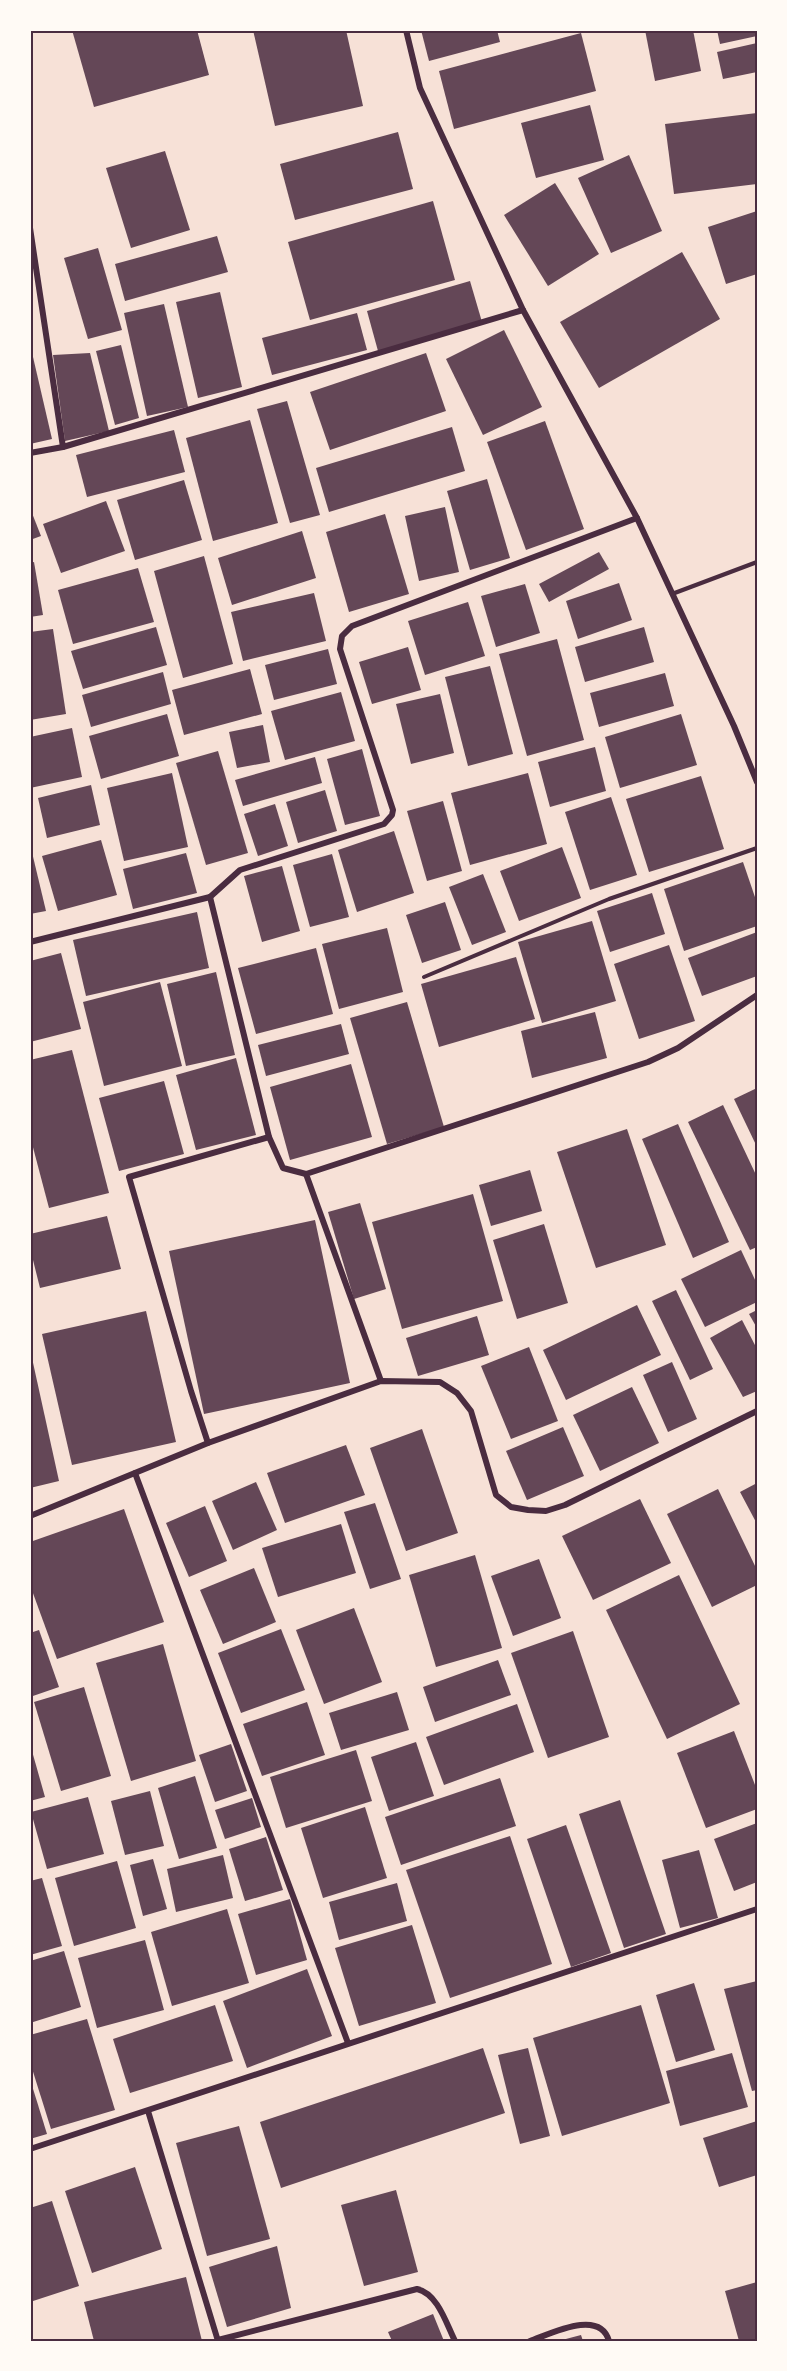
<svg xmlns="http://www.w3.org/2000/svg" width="787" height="2371" viewBox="0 0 787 2371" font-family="'DM Sans',sans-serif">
  <rect width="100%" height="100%" fill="#f7e1d7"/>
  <!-- building -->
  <g fill="#644757">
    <polygon points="72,30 197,30 209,75 94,107"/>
    <polygon points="253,30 346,30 363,106 275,126"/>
    <polygon points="421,30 497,30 500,42 429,61"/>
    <polygon points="645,30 693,30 701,71 655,81"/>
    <polygon points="717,30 757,30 757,36 720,44"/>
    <polygon points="581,33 596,91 454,129 439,71"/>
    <polygon points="757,43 757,72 723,79 717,52"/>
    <polygon points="590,105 604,160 536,178 521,123"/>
    <polygon points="757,113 757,184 674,194 665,124"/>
    <polygon points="398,132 413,189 295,220 280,164"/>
    <polygon points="165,151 190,230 131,248 106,168"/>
    <polygon points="629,155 662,231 611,253 578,178"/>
    <polygon points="555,183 599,254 548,286 504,215"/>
    <polygon points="433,201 455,280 310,320 288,242"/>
    <polygon points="757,211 757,274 726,284 708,227"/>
    <polygon points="217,236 228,272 125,301 115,264"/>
    <polygon points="98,248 122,330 88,339 64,258"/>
    <polygon points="682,252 720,319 599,388 560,322"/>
    <polygon points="470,281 482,322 378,351 367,311"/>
    <polygon points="220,292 242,387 198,398 176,302"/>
    <polygon points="164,304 188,407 147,416 124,313"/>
    <polygon points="357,313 367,350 272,375 262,338"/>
    <polygon points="504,330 542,407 483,435 446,359"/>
    <polygon points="30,344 52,439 30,444"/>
    <polygon points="121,345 139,418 115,425 96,351"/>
    <polygon points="90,353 109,431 65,441 53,355"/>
    <polygon points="426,353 446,411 330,450 310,392"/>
    <polygon points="287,401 320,515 290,523 257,409"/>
    <polygon points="250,420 278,523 213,541 186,438"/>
    <polygon points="545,421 584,529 526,550 487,442"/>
    <polygon points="452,427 465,471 329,512 316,468"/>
    <polygon points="174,430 185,472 87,497 76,455"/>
    <polygon points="487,479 510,558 470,570 447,491"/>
    <polygon points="184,480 202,540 135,560 117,500"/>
    <polygon points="106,501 125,551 61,573 43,524"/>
    <polygon points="445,507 459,572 419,581 405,516"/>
    <polygon points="30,508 41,536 30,540"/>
    <polygon points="385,514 409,594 349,612 326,532"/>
    <polygon points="302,531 316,578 232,605 218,558"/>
    <polygon points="599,552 609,569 549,602 539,584"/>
    <polygon points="204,556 233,664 183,678 154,571"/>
    <polygon points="34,562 43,615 30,617 30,563"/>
    <polygon points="138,568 154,622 73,644 58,590"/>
    <polygon points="619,583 632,620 578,639 566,601"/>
    <polygon points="525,584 540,633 496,647 481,596"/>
    <polygon points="314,593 326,641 243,661 231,612"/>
    <polygon points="468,602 485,656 425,675 408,621"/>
    <polygon points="156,627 167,665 83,689 71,651"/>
    <polygon points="644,627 654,662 585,682 575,647"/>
    <polygon points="53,629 66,714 30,720 30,632"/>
    <polygon points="557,639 584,740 527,756 499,654"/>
    <polygon points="408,647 421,690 372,704 359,662"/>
    <polygon points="328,649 337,684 274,700 265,665"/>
    <polygon points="490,666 513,754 468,766 445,677"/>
    <polygon points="250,669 262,714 184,735 172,690"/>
    <polygon points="163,672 171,704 91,727 82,695"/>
    <polygon points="665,673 674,706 599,727 590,693"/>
    <polygon points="341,692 355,741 285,760 271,711"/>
    <polygon points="440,694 454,753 411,764 396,704"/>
    <polygon points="167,714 179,756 101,779 89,736"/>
    <polygon points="681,714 697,765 620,788 605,737"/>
    <polygon points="263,725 270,762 237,768 229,732"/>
    <polygon points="72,728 82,777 30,788 30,737"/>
    <polygon points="595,747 606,791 550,807 538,762"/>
    <polygon points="362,749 380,816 345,825 327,759"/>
    <polygon points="218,751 248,853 206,865 176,763"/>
    <polygon points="315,757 322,783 243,806 235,780"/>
    <polygon points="172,773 188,847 124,861 107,788"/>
    <polygon points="528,773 547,844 470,865 451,793"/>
    <polygon points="701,776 724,849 649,872 626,799"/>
    <polygon points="91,785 100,825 47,838 38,798"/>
    <polygon points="325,790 337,831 298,843 286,802"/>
    <polygon points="611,797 637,875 590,890 565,812"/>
    <polygon points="443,801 462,871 427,881 407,811"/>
    <polygon points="275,804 288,846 258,856 244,814"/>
    <polygon points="394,831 414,893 357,912 338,850"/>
    <polygon points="101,840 117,895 58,911 42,856"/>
    <polygon points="30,844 46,911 30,914"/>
    <polygon points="562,847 581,898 519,921 500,871"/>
    <polygon points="186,853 197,893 133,909 123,869"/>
    <polygon points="332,854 349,917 310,927 293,865"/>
    <polygon points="743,862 757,903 757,926 684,951 664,889"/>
    <polygon points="282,866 300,931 262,942 244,876"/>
    <polygon points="483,874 506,932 472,945 449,887"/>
    <polygon points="652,893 665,934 610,952 597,911"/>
    <polygon points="445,902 461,950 422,963 406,915"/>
    <polygon points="197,912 209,968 86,996 73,940"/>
    <polygon points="592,921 616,1001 542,1023 518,942"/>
    <polygon points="387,928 403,992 339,1009 322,944"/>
    <polygon points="757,932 757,976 702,996 688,958"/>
    <polygon points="669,945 695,1021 639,1039 614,964"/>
    <polygon points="316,948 333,1014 256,1034 238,968"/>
    <polygon points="61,953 81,1029 30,1042 30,961"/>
    <polygon points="516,957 535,1019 439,1047 421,984"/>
    <polygon points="216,972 235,1055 186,1066 167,984"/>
    <polygon points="160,982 182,1066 104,1086 83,1002"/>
    <polygon points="407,1002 444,1127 387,1144 350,1018"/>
    <polygon points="595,1012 607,1058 532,1078 521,1031"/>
    <polygon points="341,1024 349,1054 266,1076 258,1045"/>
    <polygon points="72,1050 109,1193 49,1208 30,1136 30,1060"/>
    <polygon points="236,1058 256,1135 196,1150 176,1075"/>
    <polygon points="351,1064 372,1137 290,1160 270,1087"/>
    <polygon points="164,1081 184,1154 119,1171 99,1098"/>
    <polygon points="757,1088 757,1147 734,1099"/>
    <polygon points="723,1105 757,1177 757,1247 750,1250 688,1122"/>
    <polygon points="678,1124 729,1242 693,1258 642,1139"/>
    <polygon points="627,1129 666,1245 596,1268 557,1152"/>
    <polygon points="530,1170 542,1211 491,1226 479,1185"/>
    <polygon points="473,1194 503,1301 402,1329 372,1222"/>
    <polygon points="360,1203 386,1289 354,1299 328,1212"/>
    <polygon points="107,1216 121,1269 40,1288 30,1248 30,1234"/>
    <polygon points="315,1220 350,1383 204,1414 169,1251"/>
    <polygon points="544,1224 568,1303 517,1319 493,1240"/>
    <polygon points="741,1250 757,1284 757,1302 705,1327 681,1279"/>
    <polygon points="676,1290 713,1369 690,1380 652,1301"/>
    <polygon points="637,1305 661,1355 566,1400 543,1350"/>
    <polygon points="757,1310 757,1328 749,1314"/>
    <polygon points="146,1311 176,1442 72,1465 42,1334"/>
    <polygon points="477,1316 489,1355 418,1376 406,1338"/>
    <polygon points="742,1320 757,1349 757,1391 743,1397 710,1338"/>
    <polygon points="529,1347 558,1421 511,1439 481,1366"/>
    <polygon points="30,1349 59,1481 30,1488"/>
    <polygon points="672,1362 697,1419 668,1432 643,1375"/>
    <polygon points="632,1387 659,1443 600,1471 573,1415"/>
    <polygon points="563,1427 584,1476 527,1500 506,1451"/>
    <polygon points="422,1429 458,1533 406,1551 370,1448"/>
    <polygon points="346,1445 365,1495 285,1523 267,1473"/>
    <polygon points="256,1482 277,1530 233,1550 212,1501"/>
    <polygon points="757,1483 757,1524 740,1492"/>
    <polygon points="718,1489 757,1570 757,1585 712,1607 667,1514"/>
    <polygon points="640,1499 671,1563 593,1600 562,1536"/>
    <polygon points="375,1503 401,1579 370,1589 344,1512"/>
    <polygon points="205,1506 227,1561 189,1577 166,1523"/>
    <polygon points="124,1509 164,1622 57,1659 30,1585 30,1542"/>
    <polygon points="341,1524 356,1573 278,1597 262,1548"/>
    <polygon points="475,1555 502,1648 436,1667 409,1575"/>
    <polygon points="539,1559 561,1618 513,1636 491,1576"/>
    <polygon points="254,1568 276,1622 223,1644 200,1590"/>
    <polygon points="679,1575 740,1704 667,1739 606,1610"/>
    <polygon points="354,1608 382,1682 324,1704 296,1630"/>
    <polygon points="281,1629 305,1690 241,1713 218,1653"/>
    <polygon points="39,1630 59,1687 30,1697 30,1633"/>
    <polygon points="573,1631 609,1737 548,1758 511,1653"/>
    <polygon points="163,1644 196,1761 131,1781 96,1663"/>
    <polygon points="498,1660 511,1695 435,1722 423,1687"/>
    <polygon points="84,1687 111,1776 61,1791 34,1702"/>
    <polygon points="397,1692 409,1730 341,1750 329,1713"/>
    <polygon points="307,1702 325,1755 262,1776 243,1724"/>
    <polygon points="517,1704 534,1752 444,1785 426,1737"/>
    <polygon points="734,1731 757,1790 757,1809 706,1828 677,1753"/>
    <polygon points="416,1742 434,1796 389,1811 371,1757"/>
    <polygon points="30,1744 45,1797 30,1801"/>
    <polygon points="231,1744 247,1791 215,1802 199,1755"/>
    <polygon points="356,1750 372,1801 286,1828 270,1777"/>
    <polygon points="195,1776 217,1848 179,1859 158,1788"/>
    <polygon points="500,1778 516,1826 401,1865 385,1817"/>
    <polygon points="150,1791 164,1846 125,1855 111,1801"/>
    <polygon points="88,1797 104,1854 47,1869 31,1812"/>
    <polygon points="252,1798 261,1827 225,1839 215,1810"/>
    <polygon points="620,1800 666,1934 624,1948 579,1814"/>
    <polygon points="365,1807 387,1878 323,1898 301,1828"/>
    <polygon points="757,1823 757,1882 734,1891 714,1839"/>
    <polygon points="566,1825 611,1953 571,1967 527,1839"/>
    <polygon points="510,1836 552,1964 450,1998 406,1870"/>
    <polygon points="266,1837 283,1890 245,1901 229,1849"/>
    <polygon points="699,1850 718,1918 680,1928 662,1860"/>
    <polygon points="223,1855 233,1898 176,1912 167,1869"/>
    <polygon points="153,1859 167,1909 143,1916 130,1865"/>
    <polygon points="117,1861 136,1928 74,1946 55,1878"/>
    <polygon points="42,1878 62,1946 30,1955 30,1881"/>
    <polygon points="397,1883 407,1921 339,1940 329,1902"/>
    <polygon points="290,1899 307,1960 256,1975 238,1914"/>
    <polygon points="227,1909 249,1983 172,2006 151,1932"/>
    <polygon points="412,1925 436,2003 359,2026 335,1948"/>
    <polygon points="145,1940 164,2010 97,2028 78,1958"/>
    <polygon points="64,1951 81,2007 30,2023 30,1961"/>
    <polygon points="307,1969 332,2036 247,2068 223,2001"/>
    <polygon points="757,1981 757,2090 752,2091 724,1989"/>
    <polygon points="694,1983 715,2050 676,2062 656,1995"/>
    <polygon points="215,2005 233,2061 130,2093 113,2039"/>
    <polygon points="641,2005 670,2103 562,2136 533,2038"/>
    <polygon points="87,2019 115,2110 51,2129 30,2062 30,2035"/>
    <polygon points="483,2048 505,2113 281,2188 260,2122"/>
    <polygon points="528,2048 550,2136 520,2144 498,2055"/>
    <polygon points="732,2053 748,2107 680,2126 666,2071"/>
    <polygon points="30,2079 47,2134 30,2139"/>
    <polygon points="757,2121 757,2175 719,2187 703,2138"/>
    <polygon points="239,2126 270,2239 207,2256 176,2143"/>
    <polygon points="135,2167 162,2249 92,2273 65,2191"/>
    <polygon points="396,2190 418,2272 364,2286 341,2205"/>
    <polygon points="52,2201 79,2286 30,2302 30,2208"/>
    <polygon points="277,2246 291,2308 227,2327 209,2267"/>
    <polygon points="186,2277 202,2341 94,2341 84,2302"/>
    <polygon points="757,2282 757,2341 739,2341 725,2291"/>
    <polygon points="433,2314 444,2341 392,2341 388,2332"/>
    <polygon points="581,2335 583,2341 562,2341 562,2340"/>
  </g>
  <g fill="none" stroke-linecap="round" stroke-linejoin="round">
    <!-- path -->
    <polyline stroke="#4a2c40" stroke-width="4" points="424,977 609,899 757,848"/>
    <!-- service -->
    <polyline stroke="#4a2c40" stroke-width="4.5" points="672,594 757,562"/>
    <!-- minor -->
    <g stroke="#4a2c40" stroke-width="6">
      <polyline points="406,30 420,88 523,310 637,518 734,726 757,782"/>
      <polyline points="30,228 63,447"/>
      <polyline points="30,453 63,447 523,310"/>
      <polyline points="210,897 240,870 384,824 392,815 393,810 340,649 342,636 352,626 637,518"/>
      <polyline points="30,942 210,897 269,1137 283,1168 306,1174"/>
      <polyline points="381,1381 306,1174 648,1062 678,1048 757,995"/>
      <polyline points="208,1443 191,1391 129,1177 269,1137"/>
      <polyline points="135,1473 348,2043"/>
      <polyline points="30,1516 208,1443 381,1381 440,1382 457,1393 471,1411 496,1495 511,1507 528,1510 546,1511 565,1505 757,1411"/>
      <polyline points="148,2111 218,2341"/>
      <polyline points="30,2149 757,1909"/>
      <path d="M218,2340L417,2289C438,2294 446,2323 455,2341"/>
      <path d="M530,2341C550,2334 600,2308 609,2341"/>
    </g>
  </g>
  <!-- border -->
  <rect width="787" height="2371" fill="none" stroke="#fffaf5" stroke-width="63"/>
  <rect x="32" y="32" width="724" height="2308" fill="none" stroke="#4a2c40" stroke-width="2"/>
</svg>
